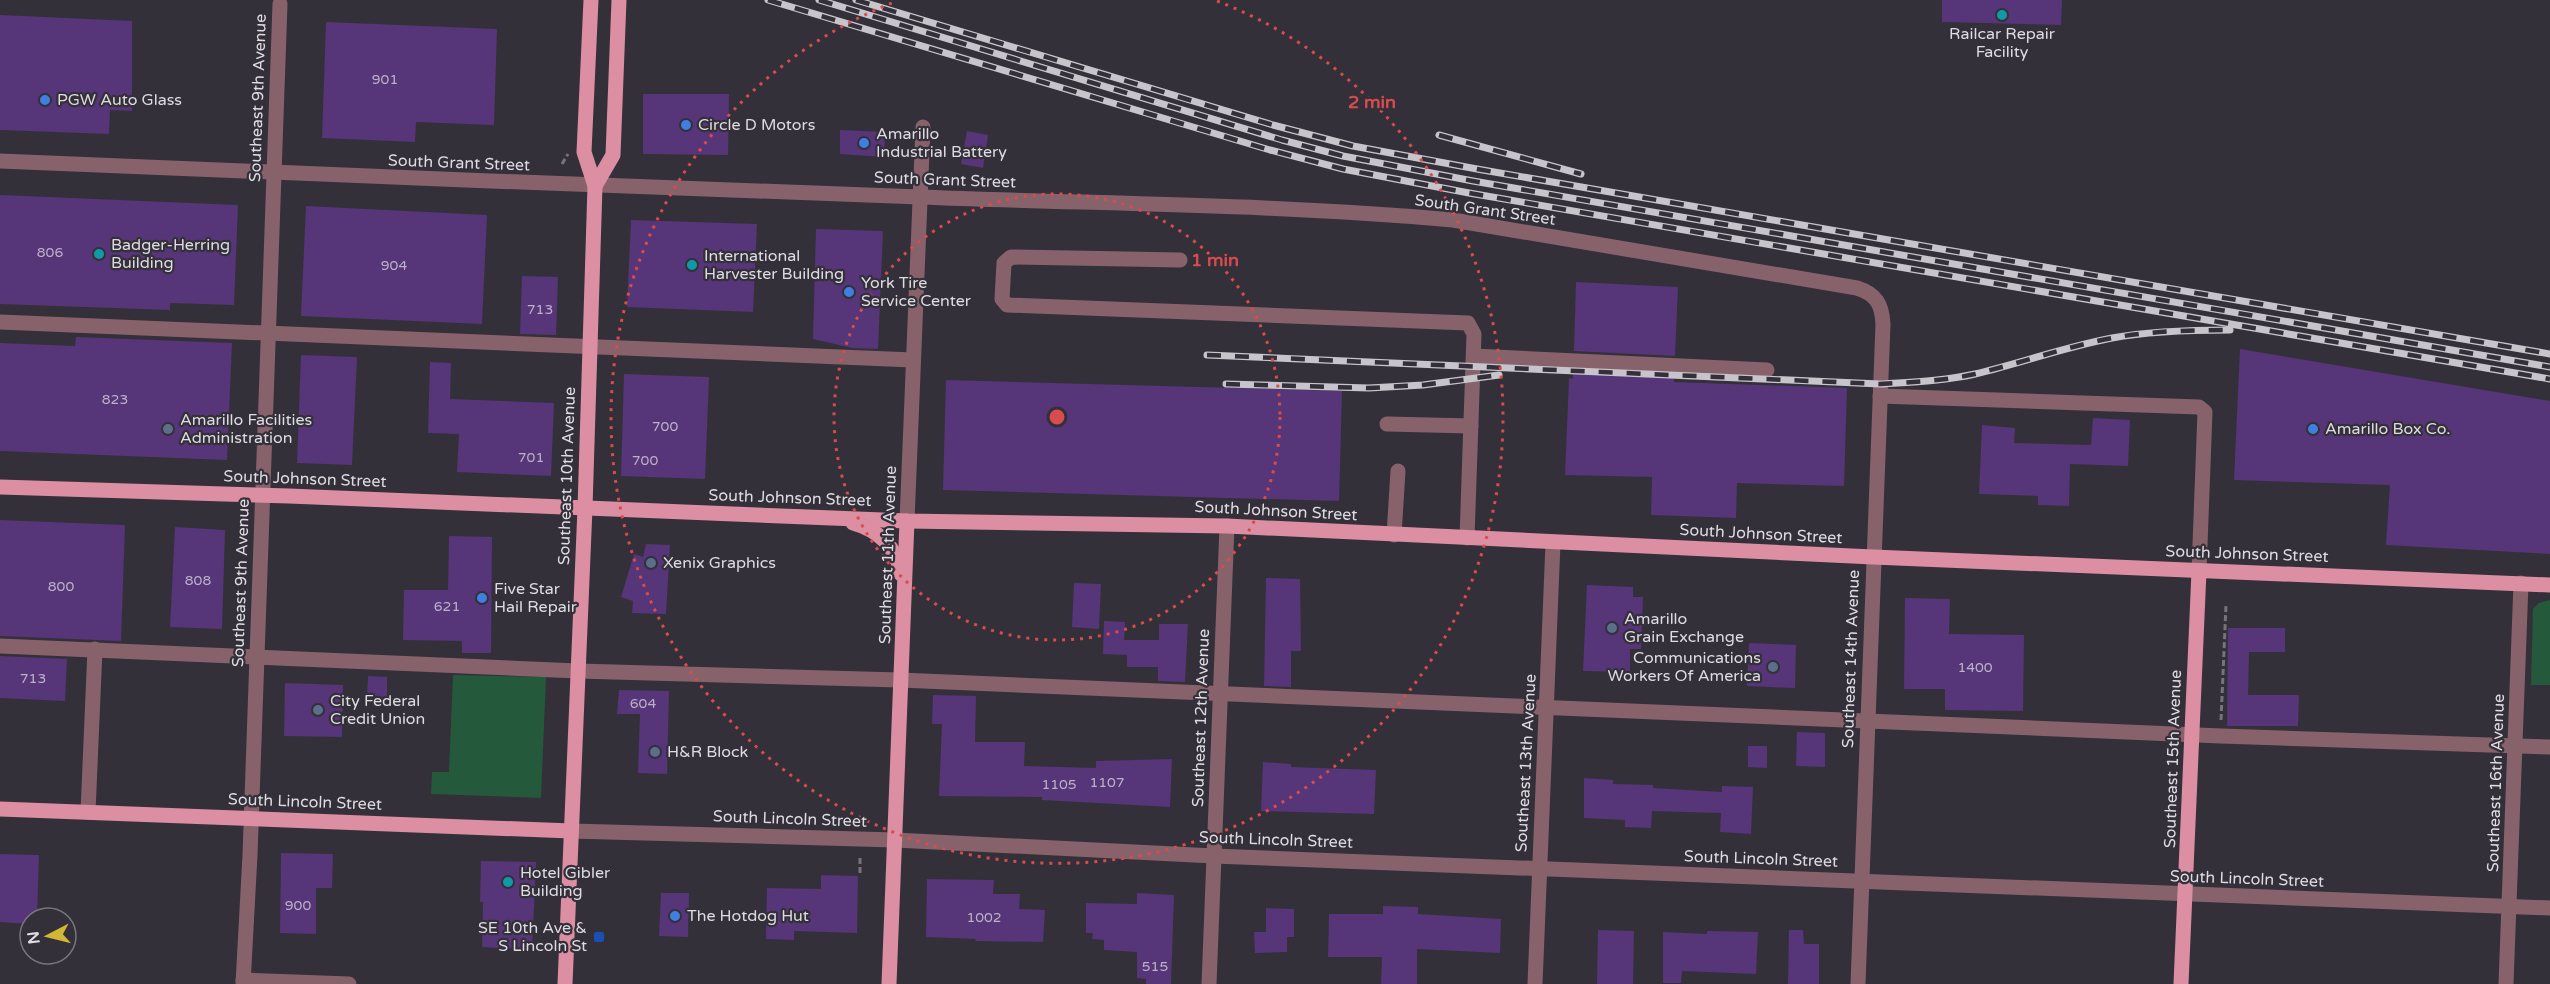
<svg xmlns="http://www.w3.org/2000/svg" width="2550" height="984" viewBox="0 0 2550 984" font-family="'Varela Round',sans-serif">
  <rect width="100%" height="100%" fill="#343039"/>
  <!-- green -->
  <g fill="#24593b">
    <polygon points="2550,600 2550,685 2531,685 2533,609 2539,603"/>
    <polygon points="453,675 546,677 541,798 431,794 432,772 449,772"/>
  </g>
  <!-- building -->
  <g fill="#563578">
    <polygon points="1942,0 2062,0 2061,25 1942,22"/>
    <polygon points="0,15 132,21 132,111 110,110 109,134 0,130"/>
    <polygon points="326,22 497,29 494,125 416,122 415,142 322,138"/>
    <polygon points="643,94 729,94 728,155 643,154"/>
    <polygon points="840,130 885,132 884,157 840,154"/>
    <polygon points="967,131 988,135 983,168 961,164"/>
    <polygon points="0,195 238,205 234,305 170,303 170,310 0,304"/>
    <polygon points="306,206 487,215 482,324 301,316"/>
    <polygon points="631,220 757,224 753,312 627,307"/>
    <polygon points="816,229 883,231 878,349 852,348 813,339"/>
    <polygon points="522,276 558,277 556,335 520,334"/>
    <polygon points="1576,282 1678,287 1675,356 1574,351"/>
    <polygon points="76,337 232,343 227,460 0,451 0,343 75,346"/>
    <polygon points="2240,349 2550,401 2550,554 2386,545 2390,485 2234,480"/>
    <polygon points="301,355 357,357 352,465 297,463"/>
    <polygon points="430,362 451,363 450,399 554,403 551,476 457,472 459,434 428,433"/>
    <polygon points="1573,370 1674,375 1674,382 1847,388 1844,486 1737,483 1736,518 1651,515 1652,477 1565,475 1569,378 1573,379"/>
    <polygon points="624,374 709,377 705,479 621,476"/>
    <polygon points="946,380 1342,391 1339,501 943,490"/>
    <polygon points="2093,418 2130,420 2128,466 2070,464 2069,506 2038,505 2038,496 1979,494 1982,425 2015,428 2014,443 2091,445"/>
    <polygon points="0,520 125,525 121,641 0,636"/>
    <polygon points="175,527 225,530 222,629 170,627"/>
    <polygon points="449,536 492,537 491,653 462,653 462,641 403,640 404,590 448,590"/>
    <polygon points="646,544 670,545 666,614 632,613 633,601 621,597 634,554 643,557"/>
    <polygon points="1266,578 1300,579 1301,651 1291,651 1291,687 1264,686"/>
    <polygon points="1074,583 1101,584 1099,629 1072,627"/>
    <polygon points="1587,585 1633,587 1633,597 1643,597 1641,649 1630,649 1630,672 1583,671"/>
    <polygon points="1905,598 1950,599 1949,634 2024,635 2023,711 1945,710 1945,689 1904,689"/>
    <polygon points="1104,621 1125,622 1124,640 1159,640 1159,624 1188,624 1185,682 1158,681 1158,667 1127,667 1127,655 1103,654"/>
    <polygon points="2228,628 2285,628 2285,652 2249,652 2248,695 2299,695 2298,726 2227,726"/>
    <polygon points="1749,643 1796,645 1795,688 1747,686"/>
    <polygon points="0,656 67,659 65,701 0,698"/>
    <polygon points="368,676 387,677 387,697 367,696"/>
    <polygon points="285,683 343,685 342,737 284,736"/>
    <polygon points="619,690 669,691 667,774 638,773 640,714 617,714"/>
    <polygon points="933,695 976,696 975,742 1025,742 1024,766 1096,768 1096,761 1172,759 1170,807 1042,800 1042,797 939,796 942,724 932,724"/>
    <polygon points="1797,732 1825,733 1825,767 1796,766"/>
    <polygon points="1748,746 1767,746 1767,768 1748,767"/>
    <polygon points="1263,762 1291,764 1291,767 1376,770 1374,814 1261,811"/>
    <polygon points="1584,778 1613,780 1613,784 1653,785 1653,788 1722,792 1722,786 1753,787 1751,834 1720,832 1721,813 1652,811 1651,828 1625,827 1625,820 1584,818"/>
    <polygon points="281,853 333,854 332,888 316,888 316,934 280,933"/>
    <polygon points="0,854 39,855 37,918 30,918 30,924 0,922"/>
    <polygon points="481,861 536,862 532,950 482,947 483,902 480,902"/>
    <polygon points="821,875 858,876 857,933 794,931 794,940 766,939 767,888 821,889"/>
    <polygon points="927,879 994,880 993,894 1020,894 1019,909 1045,910 1043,942 975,941 976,939 926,937"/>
    <polygon points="661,893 689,893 688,937 659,936"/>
    <polygon points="1137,893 1174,895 1171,984 1146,984 1146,979 1137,978 1137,952 1104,950 1104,940 1092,939 1093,933 1086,933 1086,903 1137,904"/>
    <polygon points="1383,906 1418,907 1418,914 1501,919 1500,953 1417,949 1417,984 1381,984 1382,957 1328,957 1329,914 1383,914"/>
    <polygon points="1266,908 1294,909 1294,937 1287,937 1287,952 1255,953 1254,932 1266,932"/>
    <polygon points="1598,930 1634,931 1633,984 1597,984"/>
    <polygon points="1789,930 1803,930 1804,944 1819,944 1819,984 1788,984"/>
    <polygon points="1707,931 1758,932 1756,974 1682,971 1681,983 1663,983 1663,932 1707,934"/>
  </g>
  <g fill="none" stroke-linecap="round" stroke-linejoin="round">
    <!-- path -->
    <g stroke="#76737a" stroke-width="3" stroke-dasharray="6 3" stroke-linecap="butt">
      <polyline points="562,164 568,154"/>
      <polyline points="2221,720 2226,605"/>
      <polyline points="860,873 860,855"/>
    </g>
    <!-- minor -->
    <g stroke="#88626b" stroke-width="15">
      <path d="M0,161C307,174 613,186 920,197C1097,204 1276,204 1453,220L1857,288C1876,294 1882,304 1883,324L1858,984"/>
      <polyline points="1180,260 1011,257 1004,263 1002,299 1007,305 1468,323 1474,334 1467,538"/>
      <polyline points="0,322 913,360"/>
      <polyline points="1474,356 1767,370"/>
      <polyline points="1880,396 2199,407 2205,412 2199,571"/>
      <polyline points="1387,424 1471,426"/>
      <polyline points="907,521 923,127"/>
      <polyline points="1394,535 1398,471"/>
      <polyline points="0,646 578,671 900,680 2221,736 2550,747"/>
      <polyline points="88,812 95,649"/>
      <polyline points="571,831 895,840 1214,856 2550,908"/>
      <polyline points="243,980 349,984"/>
      <polyline points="243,984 250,855 280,4"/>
      <polyline points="1209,984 1227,526"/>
      <polyline points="1535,984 1553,543"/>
      <polyline points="2506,984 2521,583"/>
    </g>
    <!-- major -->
    <g stroke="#dc8ea2" stroke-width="15">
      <polyline points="595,186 613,155 619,0"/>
      <polyline points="0,487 289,496 907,521 1227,526 1873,557 2550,585"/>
      <path d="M853,523C879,530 897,548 901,574"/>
      <polyline points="0,809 571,831"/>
      <polyline points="565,984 585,508 595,186 584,152 591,0"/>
      <polyline points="889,984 907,521"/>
      <polyline points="2181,984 2199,571"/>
    </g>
    <defs>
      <g id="rail">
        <polyline points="768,0 1270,150 1343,169 1469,193 2550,379"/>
        <polyline points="819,0 1282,140 1343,156 1473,181 2550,367"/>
        <polyline points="856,0 1273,125 1353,146 1477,169 2550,354"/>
        <polyline points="1439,135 1581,174"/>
        <path d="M1207,355L1880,384C1912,382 1944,381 1975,374C2021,363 2065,347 2112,338C2150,331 2191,330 2230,330"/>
        <polyline points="1226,384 1369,388 1423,385 1499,375"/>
      </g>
    </defs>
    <!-- rail casing -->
    <use href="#rail" stroke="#c7c5cb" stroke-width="7"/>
    <!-- rail -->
    <use href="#rail" stroke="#343039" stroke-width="4.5" stroke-dasharray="14" stroke-linecap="butt"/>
  </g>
  <!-- distance rings -->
  <g fill="none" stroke="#d84c4d" stroke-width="3" stroke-dasharray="3 6">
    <circle cx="1057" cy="417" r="223"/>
    <path d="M1217 1A446 446 0 1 1 897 1"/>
  </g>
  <!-- markers -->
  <g fill="#0f9aa8" stroke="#343039" stroke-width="2">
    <circle cx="2002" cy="15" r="6"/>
    <circle cx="99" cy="254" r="6"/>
    <circle cx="692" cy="265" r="6"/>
    <circle cx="508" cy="882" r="6"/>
  </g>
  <g fill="#3f7fe0" stroke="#343039" stroke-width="2">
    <circle cx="45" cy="100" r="6"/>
    <circle cx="686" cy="125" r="6"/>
    <circle cx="864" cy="143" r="6"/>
    <circle cx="849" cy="292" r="6"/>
    <circle cx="2313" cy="429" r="6"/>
    <circle cx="482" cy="598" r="6"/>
    <circle cx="675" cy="916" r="6"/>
  </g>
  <g fill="#5c6f8a" stroke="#343039" stroke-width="2">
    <circle cx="168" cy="429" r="6"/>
    <circle cx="651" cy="563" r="6"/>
    <circle cx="1612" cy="628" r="6"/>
    <circle cx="1773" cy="667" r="6"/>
    <circle cx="318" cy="710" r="6"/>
    <circle cx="655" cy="752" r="6"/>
  </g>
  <rect fill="#1a4fb4" stroke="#343039" stroke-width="2" x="593" y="931" width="12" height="12" rx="3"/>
  <g text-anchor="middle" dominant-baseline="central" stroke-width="4.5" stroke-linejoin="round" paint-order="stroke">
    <!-- number labels -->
    <g font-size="14" fill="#bcb2c8">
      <text x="385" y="79">901</text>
      <text x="50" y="252">806</text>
      <text x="394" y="265">904</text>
      <text x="540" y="309">713</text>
      <text x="115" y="399">823</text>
      <text x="665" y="426">700</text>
      <text x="531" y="457">701</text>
      <text x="645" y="460">700</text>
      <text x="198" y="580">808</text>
      <text x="61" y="586">800</text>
      <text x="447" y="606">621</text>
      <text x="1975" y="667">1400</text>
      <text x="33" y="678">713</text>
      <text x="643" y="703">604</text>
      <text x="1107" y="782">1107</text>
      <text x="1059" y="784">1105</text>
      <text x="298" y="905">900</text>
      <text x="984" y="917">1002</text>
      <text x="1155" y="966">515</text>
    </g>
    <!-- poi labels -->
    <g font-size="16" fill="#dedce2" stroke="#343039" text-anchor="start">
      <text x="2002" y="34" text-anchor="middle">Railcar Repair<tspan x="2002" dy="18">Facility</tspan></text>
      <text x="57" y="100">PGW Auto Glass</text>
      <text x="698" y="125">Circle D Motors</text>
      <text x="876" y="134">Amarillo<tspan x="876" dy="18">Industrial Battery</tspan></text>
      <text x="111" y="245">Badger-Herring<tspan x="111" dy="18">Building</tspan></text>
      <text x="704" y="256">International<tspan x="704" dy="18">Harvester Building</tspan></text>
      <text x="861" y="283">York Tire<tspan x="861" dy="18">Service Center</tspan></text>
      <text x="180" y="420">Amarillo Facilities<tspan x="180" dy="18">Administration</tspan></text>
      <text x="2325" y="429">Amarillo Box Co.</text>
      <text x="663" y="563">Xenix Graphics</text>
      <text x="494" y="589">Five Star<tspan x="494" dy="18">Hail Repair</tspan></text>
      <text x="1624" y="619">Amarillo<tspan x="1624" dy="18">Grain Exchange</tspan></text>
      <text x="1761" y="658" text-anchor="end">Communications<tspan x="1761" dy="18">Workers Of America</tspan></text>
      <text x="330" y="701">City Federal<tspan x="330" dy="18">Credit Union</tspan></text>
      <text x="667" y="752">H&amp;R Block</text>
      <text x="520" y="873">Hotel Gibler<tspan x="520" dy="18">Building</tspan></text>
      <text x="687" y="916">The Hotdog Hut</text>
      <text x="587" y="928" text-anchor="end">SE 10th Ave &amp;<tspan x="587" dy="18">S Lincoln St</tspan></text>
    </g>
    <!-- street labels -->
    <g font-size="16" fill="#dedce2" stroke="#343039">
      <text transform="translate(258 98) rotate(-88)">Southeast 9th Avenue</text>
      <text transform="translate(459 163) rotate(2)">South Grant Street</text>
      <text transform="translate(945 180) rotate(2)">South Grant Street</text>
      <text transform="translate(1485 210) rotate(8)">South Grant Street</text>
      <text transform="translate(567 476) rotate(-88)">Southeast 10th Avenue</text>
      <text transform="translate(305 479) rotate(2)">South Johnson Street</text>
      <text transform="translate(790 498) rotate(2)">South Johnson Street</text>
      <text transform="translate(1276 511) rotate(3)">South Johnson Street</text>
      <text transform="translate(1761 534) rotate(3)">South Johnson Street</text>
      <text transform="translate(2247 554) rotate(2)">South Johnson Street</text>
      <text transform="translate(888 555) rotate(-88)">Southeast 11th Avenue</text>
      <text transform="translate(241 583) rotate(-88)">Southeast 9th Avenue</text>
      <text transform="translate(1851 659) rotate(-88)">Southeast 14th Avenue</text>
      <text transform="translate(1201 718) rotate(-88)">Southeast 12th Avenue</text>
      <text transform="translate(2173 759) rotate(-88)">Southeast 15th Avenue</text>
      <text transform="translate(1526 763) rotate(-87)">Southeast 13th Avenue</text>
      <text transform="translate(2496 783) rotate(-88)">Southeast 16th Avenue</text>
      <text transform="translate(305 802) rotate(2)">South Lincoln Street</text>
      <text transform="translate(790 819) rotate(2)">South Lincoln Street</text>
      <text transform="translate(1276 840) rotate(2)">South Lincoln Street</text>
      <text transform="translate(1761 859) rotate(2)">South Lincoln Street</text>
      <text transform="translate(2247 879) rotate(2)">South Lincoln Street</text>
    </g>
  </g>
  <circle cx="1057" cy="417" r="9" fill="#d84c4d" stroke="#343039" stroke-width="3"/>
  <g font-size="18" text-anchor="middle" font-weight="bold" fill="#d84c4d" stroke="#343039" stroke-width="4.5" stroke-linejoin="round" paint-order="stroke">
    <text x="1372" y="108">2 min</text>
    <text x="1215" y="266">1 min</text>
  </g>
  <!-- north arrow -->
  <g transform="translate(48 936) rotate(263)"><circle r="28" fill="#343039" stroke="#78757d" stroke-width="1.5"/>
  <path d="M0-4.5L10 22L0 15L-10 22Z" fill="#d1b736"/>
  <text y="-9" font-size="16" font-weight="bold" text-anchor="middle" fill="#dedce2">N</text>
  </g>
</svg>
